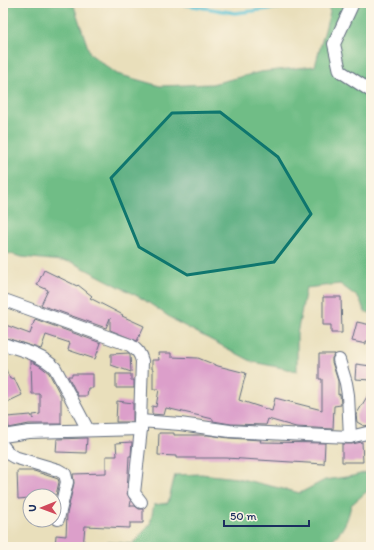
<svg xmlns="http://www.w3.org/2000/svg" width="374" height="550" viewBox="0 0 374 550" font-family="Itim,sans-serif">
  <rect width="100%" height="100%" fill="#fcf5e5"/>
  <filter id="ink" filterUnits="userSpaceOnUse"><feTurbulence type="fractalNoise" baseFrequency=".025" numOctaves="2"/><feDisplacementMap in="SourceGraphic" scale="8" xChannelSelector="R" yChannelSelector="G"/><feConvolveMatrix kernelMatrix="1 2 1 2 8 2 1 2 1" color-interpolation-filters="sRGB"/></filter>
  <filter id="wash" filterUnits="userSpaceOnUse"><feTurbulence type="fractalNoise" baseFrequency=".012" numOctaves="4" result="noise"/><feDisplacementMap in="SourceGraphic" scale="16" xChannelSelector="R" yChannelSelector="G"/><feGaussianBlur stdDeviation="0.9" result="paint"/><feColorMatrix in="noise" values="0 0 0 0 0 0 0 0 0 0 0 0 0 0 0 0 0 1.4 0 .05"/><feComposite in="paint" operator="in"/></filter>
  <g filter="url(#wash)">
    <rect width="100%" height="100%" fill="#e9dfbb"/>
    <!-- forest -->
    <g fill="#70bd86" stroke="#467672">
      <polygon points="3,3 73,3 90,54 117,74 160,86 212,84 260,72 315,66 330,12 327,3 371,3 371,313 365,312 359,298 340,284 306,288 297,334 297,371 253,362 177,322 143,299 72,262 22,257 3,252"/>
      <path d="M371,471V488L351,505C347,525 340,536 322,547H99L107,542L133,544L150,524L154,505L168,503L175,475L201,474L237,478L300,493L325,480L353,476Z"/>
    </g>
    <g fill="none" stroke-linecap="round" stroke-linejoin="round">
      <!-- stream -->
      <polyline stroke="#58c1d4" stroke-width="3.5" points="176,3 235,13 319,3"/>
    </g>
    <g id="blocks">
      <!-- building -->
      <g fill="#dc9fca">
        <polygon points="44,270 77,286 78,285 92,296 90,298 123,315 122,316 144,326 137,341 110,330 110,318 106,328 41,305 48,290 37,285"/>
        <polygon points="323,297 341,297 342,333 331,333 331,325 323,325"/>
        <polygon points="35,319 101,343 95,359 68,350 70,343 46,335 41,349 3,337 3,324 30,334"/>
        <polygon points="357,322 371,325 371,342 366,341 366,344 352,341"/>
        <polygon points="129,353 130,355 131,372 111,365 111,354"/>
        <polygon points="158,353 171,353 171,357 198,358 218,366 246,373 239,400 272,411 275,398 322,410 322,379 319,379 319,354 335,354 332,358 332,362 338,381 338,395 340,394 341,405 334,406 333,429 296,427 268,419 266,425 231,424 213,421 213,419 166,408 164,415 152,414 152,406 156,407 159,389 153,389 153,369 152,369 152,360 159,360"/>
        <polygon points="31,361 40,366 49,373 61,396 61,424 29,424 9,428 7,417 31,415 33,419 33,415 40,414 40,394 32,394"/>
        <polygon points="3,363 10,379 14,378 22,395 3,404"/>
        <polygon points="356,364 371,366 371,380 355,379"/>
        <polygon points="72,374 93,374 93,388 88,388 87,396 78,396 68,376 72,376"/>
        <polygon points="116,374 131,374 131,380 134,380 134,388 116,388"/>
        <polygon points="371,390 371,425 364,426 357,422 356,415"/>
        <polygon points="117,401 133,403 133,422 116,422"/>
        <polygon points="159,433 174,433 174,435 208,435 229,438 261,440 260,442 325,443 324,464 226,458 176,458 176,456 158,455"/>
        <polygon points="87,438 86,453 56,452 57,439"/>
        <polygon points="132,442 131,456 129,456 127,493 131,501 130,506 135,506 139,509 143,509 143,523 130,523 130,528 85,526 83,547 55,547 56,535 66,536 67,514 74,483 73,474 106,473 106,456 117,456 116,443"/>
        <polygon points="362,442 363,462 342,462 342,444 352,444"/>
        <polygon points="17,471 34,471 58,479 59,482 56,495 30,496 30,498 18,499"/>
      </g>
    </g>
  </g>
  <g filter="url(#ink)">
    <use href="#blocks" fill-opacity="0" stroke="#636d7f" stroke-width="1"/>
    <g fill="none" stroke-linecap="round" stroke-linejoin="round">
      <defs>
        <g id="street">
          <polyline points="353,3 334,44 340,71 371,91"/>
          <path d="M7,301L130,345C137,350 140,353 142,361L140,421"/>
          <path d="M3,344C21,350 41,354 55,368L88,430"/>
          <polyline points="339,360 346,383 348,395 350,437"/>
          <polyline points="141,429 134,493 141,502"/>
          <polyline points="3,436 29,432 141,429 140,421 180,424 230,431 305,435 350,437 371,432"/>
          <polyline points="3,446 9,454 14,457 58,470 65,474 67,482 58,519"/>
        </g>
      </defs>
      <!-- street casing -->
      <use href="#street" stroke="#636d7f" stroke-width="14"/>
      <!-- street -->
      <use href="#street" stroke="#fff" stroke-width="12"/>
    </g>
  </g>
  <!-- marked area -->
  <path fill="#0f766e" fill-opacity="0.2" stroke="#0f766e" stroke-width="3" stroke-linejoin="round" d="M220,112L278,157L311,214L274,262L187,275L139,247L111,178L172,113Z"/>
  <!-- margin -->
  <rect width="374" height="550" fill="none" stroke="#fcf5e5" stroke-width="16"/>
  <!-- north arrow -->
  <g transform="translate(42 508) rotate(269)"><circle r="19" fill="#fcf5e5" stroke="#a2a6af"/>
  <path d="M0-3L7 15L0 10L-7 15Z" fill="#d1495b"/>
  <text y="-6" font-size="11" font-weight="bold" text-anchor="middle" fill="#1b2f5e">U</text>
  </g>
  <!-- scale -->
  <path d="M224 520v6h85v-6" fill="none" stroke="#1b2f5e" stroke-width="2"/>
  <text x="230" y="520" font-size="12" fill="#1b2f5e" stroke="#fcf5e5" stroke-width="3" paint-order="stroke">50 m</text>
</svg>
